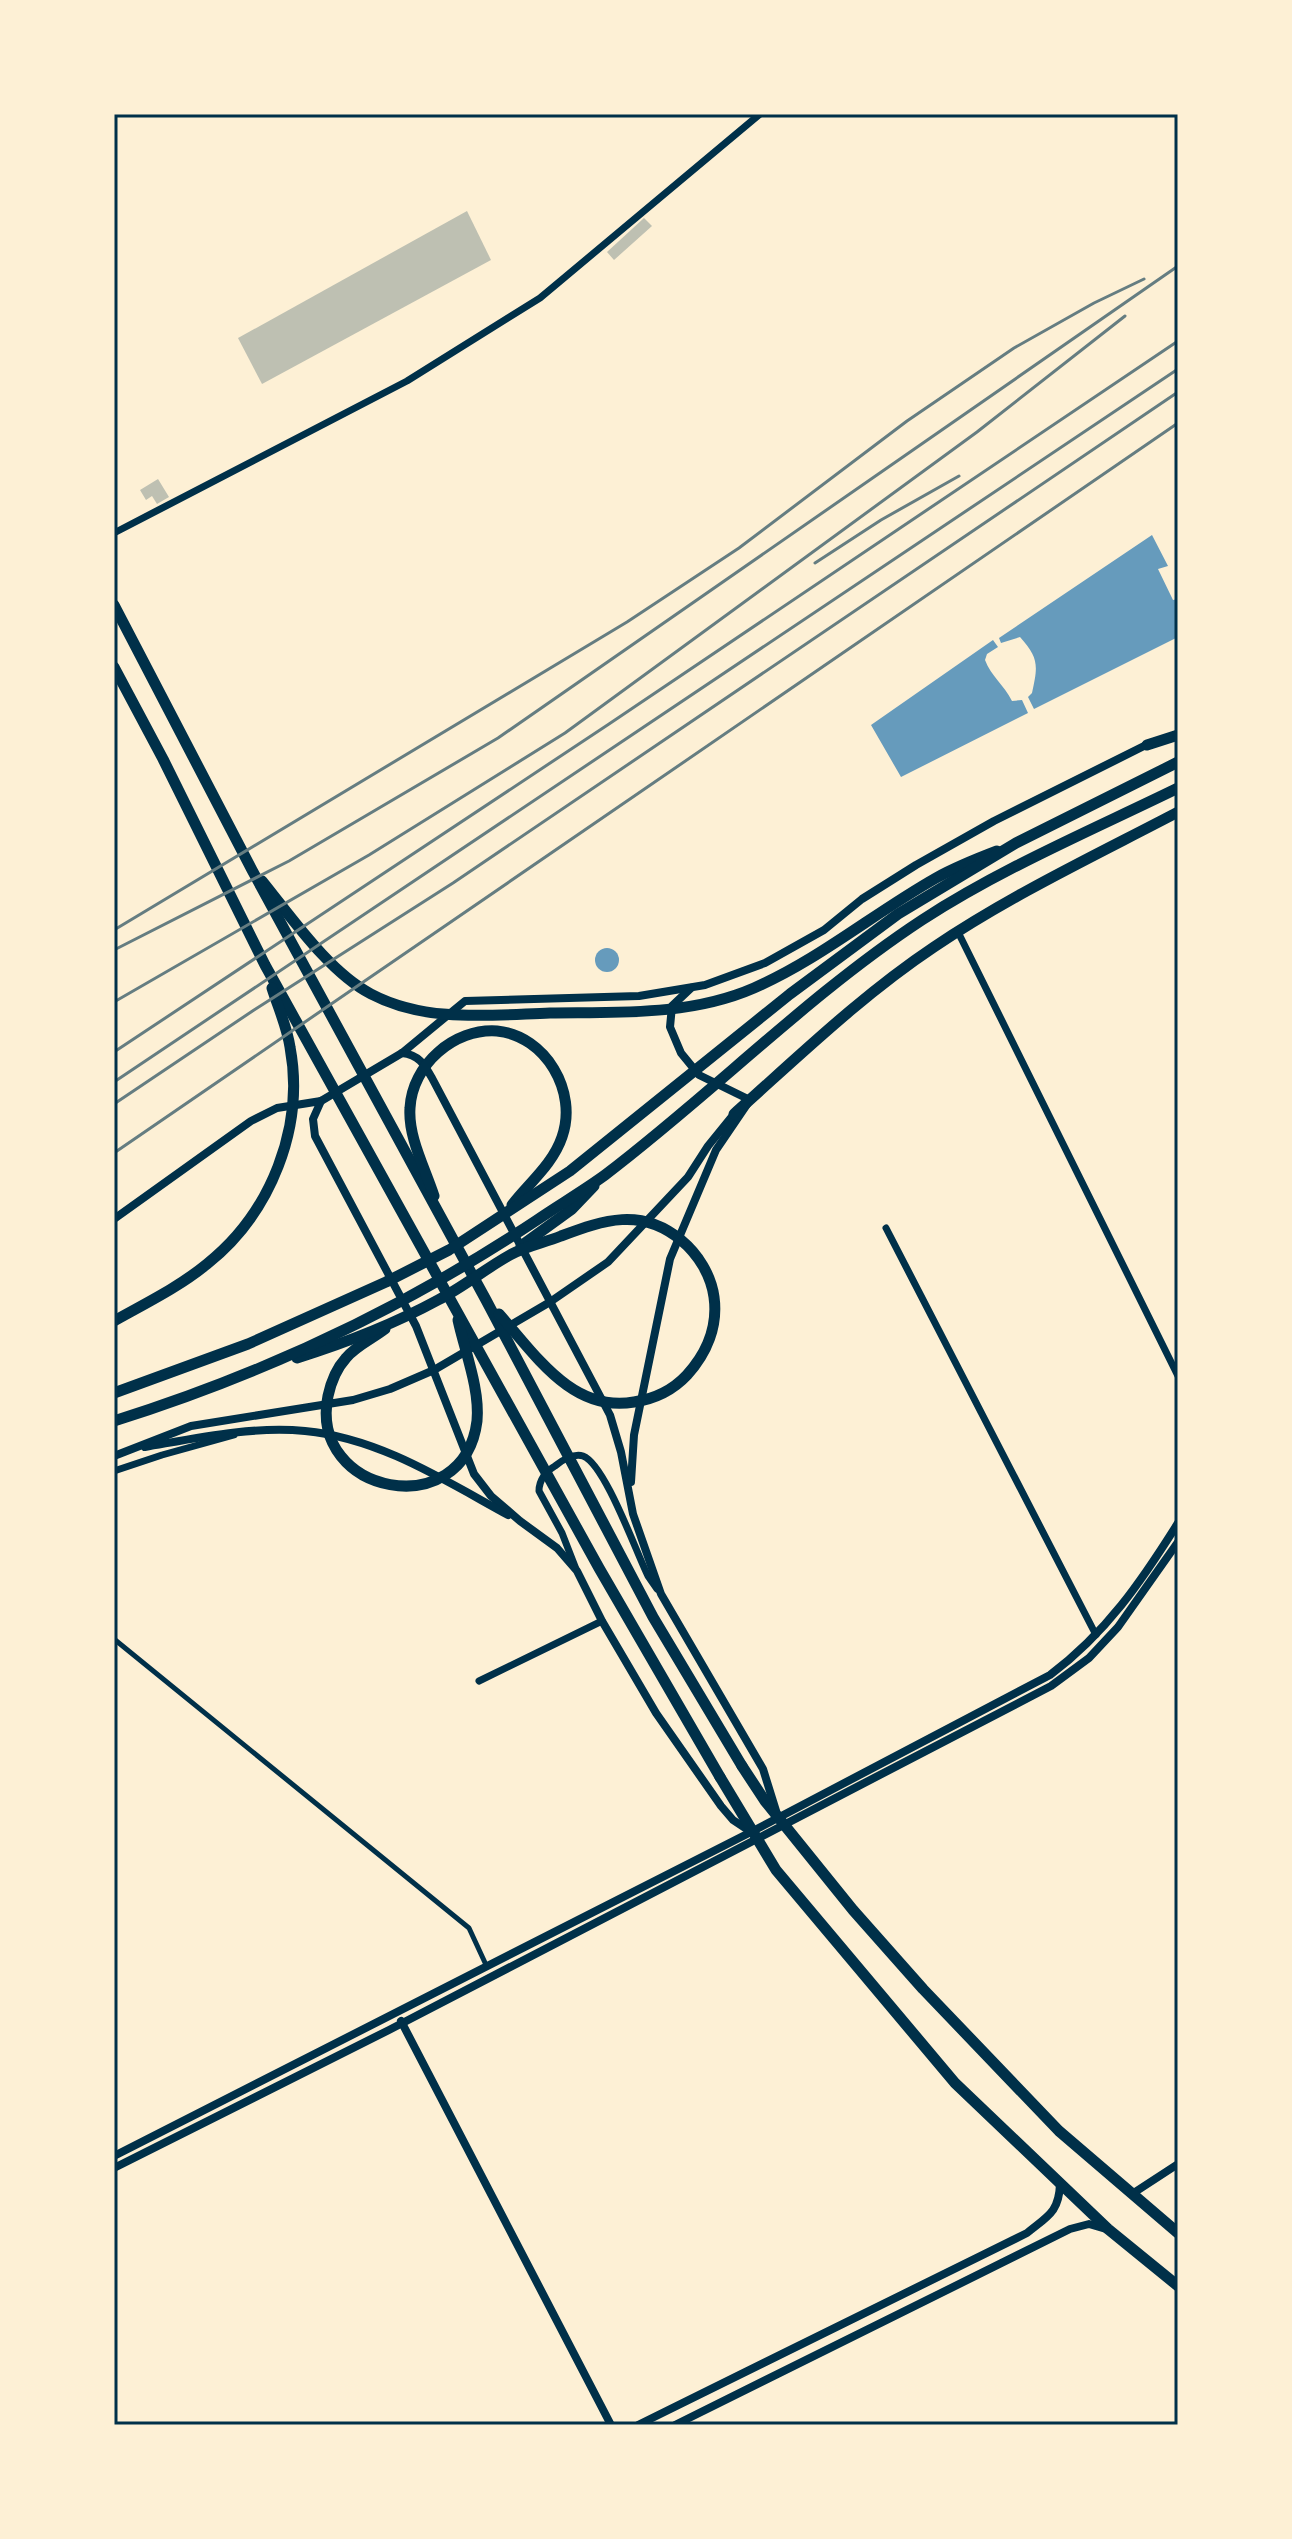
<svg xmlns="http://www.w3.org/2000/svg" width="1292" height="2539" viewBox="0 0 1292 2539" font-family="Commissioner,sans-serif">
  <rect width="100%" height="100%" fill="#fdf0d5"/>
  <!-- water -->
  <g fill="#669bbc">
    <path d="M1152,535L1168,566L1158,569L1173,600L1178,599V637L1034,709L1028,697L1032,693C1038,666 1039,658 1020,637L1001,643L999,638Z"/>
    <path d="M993,640L998,647L987,654L985,660C991,676 1004,685 1012,701L1022,700L1028,713L901,777L871,725Z"/>
    <circle cx="607" cy="960" r="12"/>
  </g>
  <!-- building -->
  <g fill="#bec0b2">
    <polygon points="467,211 491,260 262,384 238,338"/>
    <polygon points="644,218 652,226 614,260 607,252"/>
    <polygon points="158,479 169,497 157,504 152,496 146,500 140,490"/>
  </g>
  <g fill="none" stroke-linecap="round" stroke-linejoin="round">
    <!-- pedestrian -->
    <polyline stroke="#003049" stroke-width="5" points="114,1639 469,1928 487,1967"/>
    <!-- minor -->
    <g stroke="#003049" stroke-width="7">
      <polyline points="114,533 407,381 540,298 760,114"/>
      <polyline points="958,932 1178,1376"/>
      <polyline points="886,1228 1096,1635"/>
      <polyline points="114,1471 162,1455 234,1435"/>
      <path d="M576,1569L562,1533L539,1491C539,1480 546,1471 555,1466C562,1460 574,1453 583,1456C605,1464 636,1552 648,1576L657,1589"/>
      <polyline points="479,1681 602,1621"/>
    </g>
    <!-- tertiary -->
    <g stroke="#003049" stroke-width="8">
      <path d="M402,1053C419,1055 424,1064 432,1078L610,1415L621,1452L633,1514L661,1594L763,1769L777,1814"/>
      <polyline points="321,1101 313,1119 315,1136 416,1326 474,1474 491,1496 520,1521 557,1548 577,1571 602,1621 656,1713 721,1806 733,1820 751,1832"/>
      <polyline points="114,1219 251,1121 277,1108 321,1101 402,1053 465,1001 639,996 705,985 765,963 824,930 862,899 916,865 994,821 1150,743"/>
      <path d="M145,1447C197,1438 252,1426 305,1431C379,1438 444,1480 508,1515"/>
      <polyline points="114,1456 191,1426 353,1400 390,1389 434,1370 550,1302 608,1262 688,1177 708,1146 734,1114"/>
      <polyline points="631,1482 634,1435 670,1259 716,1150 750,1100 699,1075 681,1053 670,1027 672,1006 691,988"/>
      <polyline points="401,2021 611,2425"/>
      <path d="M114,2156L751,1832L1050,1675C1106,1633 1141,1582 1178,1523"/>
      <polyline points="114,2168 389,2030 1051,1686 1089,1658 1118,1627 1178,1542"/>
      <polyline points="1132,2194 1178,2164"/>
      <path d="M638,2425L1027,2233C1048,2216 1059,2212 1060,2184"/>
      <polyline points="675,2425 1070,2229 1089,2224 1106,2229"/>
    </g>
    <!-- primary -->
    <g stroke="#003049" stroke-width="11">
      <path d="M262,881C292,918 329,972 371,994C426,1023 491,1015 550,1013C618,1012 690,1016 754,988C820,959 874,913 936,878C956,867 976,859 997,851"/>
      <path d="M734,1114C798,1057 862,995 934,947C1011,895 1096,855 1178,812"/>
      <polyline points="742,1766 765,1801 853,1910 923,1989 1059,2131 1178,2233"/>
      <polyline points="720,1777 776,1870 955,2083 1108,2229 1178,2286"/>
    </g>
    <!-- trunk -->
    <g stroke="#003049" stroke-width="11">
      <polyline points="114,605 252,870 486,1300 653,1617 742,1766"/>
      <polyline points="114,667 163,759 265,965 599,1568 720,1777"/>
      <polyline points="1147,745 1178,735"/>
      <path d="M434,1196C425,1168 408,1137 410,1108C412,1065 454,1028 497,1031C546,1036 578,1092 562,1137C553,1164 529,1183 512,1205"/>
      <polyline points="521,1246 572,1209 594,1186"/>
      <path d="M114,1321C146,1303 179,1287 207,1264C271,1213 305,1127 290,1047C287,1027 278,1007 272,988"/>
      <path d="M385,1329C372,1339 356,1346 346,1358C336,1369 331,1382 328,1396C308,1495 464,1525 477,1421C480,1389 465,1352 458,1320"/>
      <path d="M297,1358C345,1343 394,1324 438,1300C463,1287 485,1269 510,1255C526,1246 544,1243 561,1236C604,1220 641,1207 681,1240C698,1254 711,1275 714,1297C718,1326 707,1353 687,1375C673,1390 654,1399 634,1402C572,1413 535,1354 499,1314"/>
      <polyline points="114,1393 248,1344 386,1282 449,1250 570,1171 790,994 898,914 1016,843 1178,762"/>
      <path d="M114,1421C264,1374 406,1307 537,1220C559,1205 583,1191 605,1175C713,1093 808,995 922,920C1002,868 1092,830 1178,788"/>
    </g>
    <!-- rail -->
    <g stroke="#657d81" stroke-width="3">
      <polyline points="815,563 881,520 959,476"/>
      <polyline points="114,930 627,622 739,548 907,421 1014,348 1094,303 1144,279"/>
      <polyline points="114,950 289,861 498,738 1178,266"/>
      <polyline points="114,1002 369,855 565,733 977,432 1125,316"/>
      <polyline points="114,1052 609,724 1178,341"/>
      <polyline points="114,1082 1178,369"/>
      <polyline points="114,1104 254,1010 453,883 1178,392"/>
      <polyline points="114,1153 1178,423"/>
    </g>
  </g>
  <!-- border -->
  <rect width="1292" height="2539" fill="none" stroke="#fdf0d5" stroke-width="232"/>
  <rect x="116" y="116" width="1060" height="2307" fill="none" stroke="#003049" stroke-width="3"/>
</svg>
